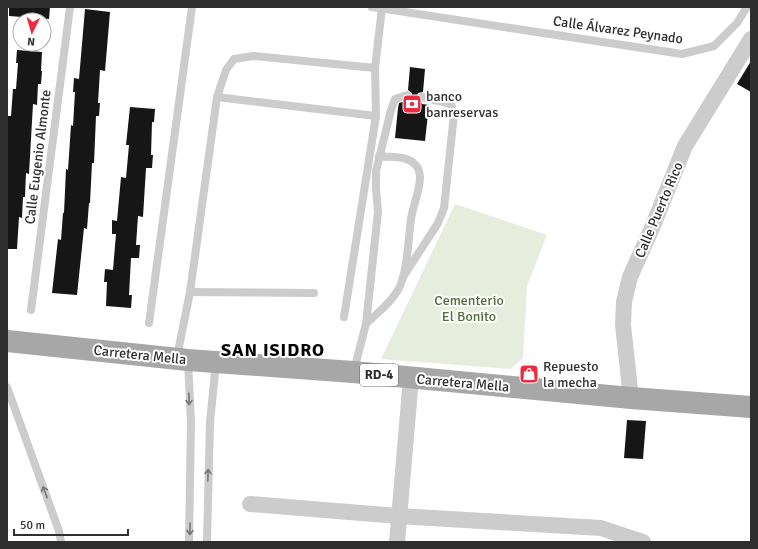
<svg xmlns="http://www.w3.org/2000/svg" width="758" height="549" viewBox="0 0 758 549" font-family="Signika,sans-serif">
  <rect width="100%" height="100%" fill="#fff"/>
  <!-- green -->
  <polygon fill="#e6eddc" points="455,204 547,235 527,286 523,358 510,369 381,359"/>
  <!-- building -->
  <g fill="#161616">
    <polygon points="9,7 50,7 49,19 9,16"/>
    <polygon points="85,9 110,12 105,71 100,70 98,103 100,103 99,116 96,116 94,163 92,163 90,203 89,203 87,229 84,228 77,295 52,293 58,239 61,240 63,213 64,213 66,169 68,170 71,125 73,126 75,92 73,92 74,78 79,79"/>
    <polygon points="17,50 42,52 41,71 42,71 41,84 38,84 37,105 33,104 29,174 26,173 25,197 23,197 22,218 19,217 17,249 7,249 7,116 11,116 13,89 16,89 18,63 16,63"/>
    <polygon points="751,61 751,92 737,84"/>
    <polygon points="410,67 425,69 423,92 418,93 417,96 418,101 422,103 422,104 429,105 425,141 395,138 398,108 399,103 409,100 412,96 412,93 408,90"/>
    <polygon points="130,107 155,109 154,122 152,122 151,155 153,155 152,168 146,168 143,217 138,216 136,245 140,245 139,258 131,258 129,295 132,295 131,308 106,306 107,282 104,282 105,269 113,270 116,234 112,234 112,220 117,221 121,177 126,178 129,145 126,145"/>
    <polygon points="627,420 646,421 643,459 624,458"/>
  </g>
  <g fill="none" stroke-linecap="round" stroke-linejoin="round">
    <!-- lane -->
    <g stroke="#ccc" stroke-width="8">
      <polyline points="372,7 682,54 714,46 737,23 747,7"/>
      <polyline points="217,97 376,116"/>
      <polyline points="403,277 438,223 444,208 454,114 451,104 422,97"/>
      <polyline points="190,292 314,293"/>
      <polyline points="31,310 70,7"/>
      <polyline points="344,317 376,116 375,68 382,8"/>
      <polyline points="149,323 192,7"/>
      <path d="M366,324C377,313 390,304 398,290C408,272 408,240 411,219C413,205 420,191 420,177C420,174 419,171 418,168C409,154 392,158 379,156"/>
      <polyline points="177,357 190,292 217,97 226,70 234,59 253,56 375,68"/>
      <polyline points="188,361 191,422 189,542"/>
      <polyline points="354,370 366,324 378,212 376,188 376,171 391,110 395,99 407,95"/>
      <polyline points="7,387 59,531 61,542"/>
      <polyline points="207,542 210,422 216,363"/>
    </g>
    <!-- street -->
    <g stroke="#ccc" stroke-width="16">
      <polyline points="631,398 623,325 624,302 630,277 652,228 685,146 751,39"/>
      <polyline points="250,504 398,516 601,528 643,542"/>
      <polyline points="397,542 411,378"/>
    </g>
    <!-- primary -->
    <polyline stroke="#a7a7a7" stroke-width="22" points="7,341 188,360 353,372 631,398 751,407"/>
  </g>
  <!-- one-way arrows -->
  <defs><path id="oneway-shaft" d="M-6 0H5M1.5-3L5.5 0L1.5 3" fill="none" stroke-width="1.6" stroke-linecap="round" stroke-linejoin="round"/></defs>
  <g stroke="#767676">
    <use href="#oneway-shaft" transform="translate(189 399) rotate(88)"/>
    <use href="#oneway-shaft" transform="translate(208 475) rotate(-88)"/>
    <use href="#oneway-shaft" transform="translate(45 492) rotate(-110)"/>
    <use href="#oneway-shaft" transform="translate(190 529) rotate(91)"/>
  </g>
  <!-- icons -->
  <defs>
    <symbol id="bank-square" viewBox="-11 -11 22 22"><rect x="-9" y="-9" width="18" height="18" rx="4" fill="#ed2b40" stroke="#fff"/><path d="M-6-4H6V4H-6ZM0-2.3a2.3 2.3 0 1 0 0 4.6a2.3 2.3 0 1 0 0-4.6Z" fill="#fff"/></symbol>
    <symbol id="shop-square" viewBox="-11 -11 22 22"><rect x="-9" y="-9" width="18" height="18" rx="4" fill="#ed2b40" stroke="#fff"/><path d="M-5-2.5h2.3a2.7 3.5 0 0 1 5.4 0H5L5.5 6h-11ZM-1.5-2.5h3a1.5 2.3 0 0 0-3 0Z" fill="#fff"/></symbol>
  </defs>
  <g fill-rule="evenodd">
    <use href="#bank-square" x="401" y="93" width="22" height="22"/>
    <use href="#shop-square" x="518" y="363" width="22" height="22"/>
  </g>
  <g text-anchor="middle" dominant-baseline="central" stroke-width="4" stroke-linejoin="round" paint-order="stroke">
    <!-- shield labels -->
    <rect fill="#fff" stroke="#6d6d6d" stroke-width="1" x="360" y="364" width="38" height="22" rx="3"/>
    <g font-size="13" font-weight="bold" fill="#2f2f2f">
      <text x="379" y="375">RD-4</text>
    </g>
    <!-- street labels -->
    <g font-size="14" fill="#2f2f2f" stroke="#fff">
      <text transform="translate(618 30) rotate(8)">Calle Álvarez Peynado</text>
      <text transform="translate(38 157) rotate(-83)">Calle Eugenio Almonte</text>
      <text transform="translate(659 210) rotate(-67)">Calle Puerto Rico</text>
      <text transform="translate(140 355) rotate(6)">Carretera Mella</text>
      <text transform="translate(463 383) rotate(5)">Carretera Mella</text>
    </g>
    <!-- poi labels -->
    <g font-size="14" fill="#2f2f2f" stroke="#fff" text-anchor="start">
      <text x="426" y="96">banco<tspan x="426" dy="16">banreservas</tspan></text>
      <text x="543" y="366">Repuesto<tspan x="543" dy="16">la mecha</tspan></text>
    </g>
    <!-- park labels -->
    <g font-size="14" fill="#546d3a" stroke="#fff">
      <text x="469" y="300">Cementerio<tspan x="469" dy="16">El Bonito</tspan></text>
    </g>
    <!-- district labels -->
    <g font-size="18" font-weight="bold" letter-spacing="1" fill="#000" stroke="#fff">
      <text x="273" y="350">SAN ISIDRO</text>
    </g>
  </g>
  <!-- border -->
  <rect width="758" height="549" fill="none" stroke="#2f2f2f" stroke-width="16"/>
  <!-- north arrow -->
  <g transform="translate(32 32) rotate(185)"><circle r="19" fill="#ffffff" stroke="#acacac"/>
  <path d="M0-3L7 15L0 10L-7 15Z" fill="#ed2b40"/>
  <text y="-6" font-size="11" font-weight="bold" text-anchor="middle" fill="#2f2f2f">N</text>
  </g>
  <!-- scale -->
  <path d="M14 529v6h114v-6" fill="none" stroke="#2f2f2f" stroke-width="2"/>
  <text x="20" y="529" font-size="12" fill="#2f2f2f" stroke="#ffffff" stroke-width="3" paint-order="stroke">50 m</text>
</svg>
